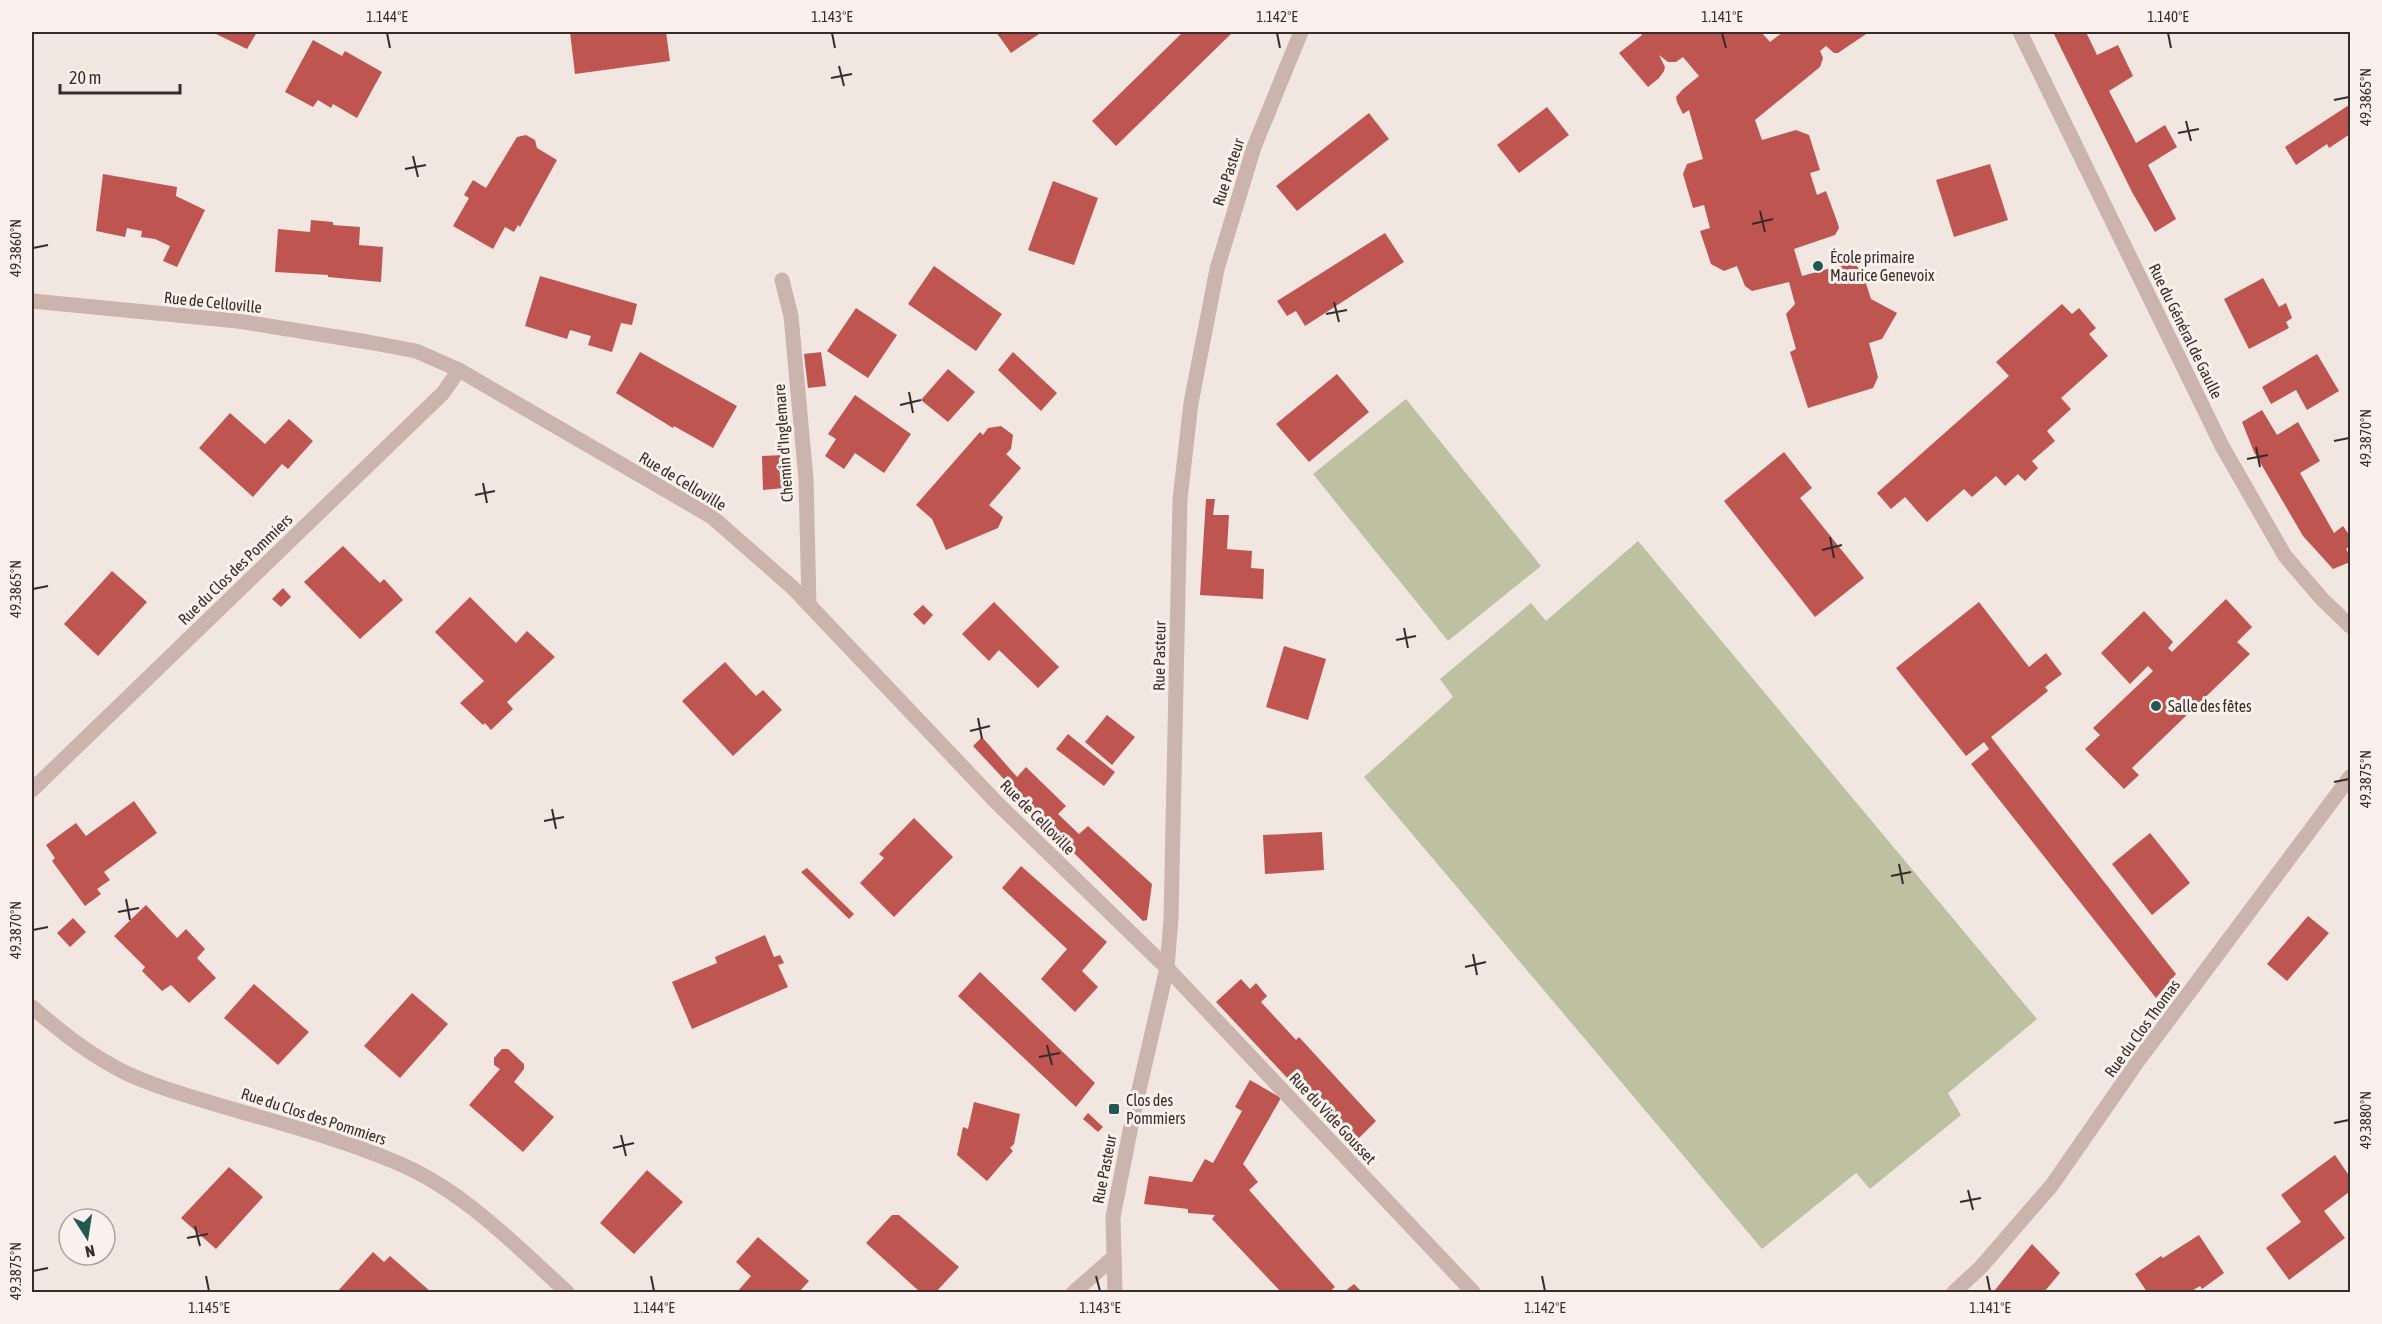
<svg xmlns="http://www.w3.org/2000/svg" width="2382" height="1324" viewBox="0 0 2382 1324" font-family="'Asap Condensed',sans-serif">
  <rect width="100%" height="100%" fill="#f2e6e0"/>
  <!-- green -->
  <g fill="#bdc1a1">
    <polygon points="1406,399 1541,566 1448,641 1313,474"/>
    <polygon points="1638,541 2037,1019 1948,1093 1961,1115 1870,1189 1856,1173 1762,1249 1364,777 1453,697 1440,679 1531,603 1546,621"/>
  </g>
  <!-- building -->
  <g fill="#bf5551">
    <polygon points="212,32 257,32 247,49"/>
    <polygon points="570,32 666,32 670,61 575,74"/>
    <polygon points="996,32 1042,32 1011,53"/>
    <polygon points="1183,32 1233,32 1116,146 1092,121"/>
    <polygon points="1639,32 1761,32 1770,42 1783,32 1869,32 1838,53 1834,53 1826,46 1820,51 1823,58 1820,67 1755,120 1762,140 1796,130 1809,135 1820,170 1810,173 1817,195 1826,191 1838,224 1839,228 1835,235 1794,249 1802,276 1842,265 1856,265 1863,274 1871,299 1897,313 1882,339 1869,343 1878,377 1873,388 1808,408 1790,352 1796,349 1786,314 1795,304 1789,282 1752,291 1745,286 1737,266 1724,271 1711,264 1700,231 1710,228 1704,205 1693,208 1683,174 1687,164 1703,159 1689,110 1683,114 1677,102 1676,97 1682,90 1699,76 1683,57 1676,62 1668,62 1659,55 1665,67 1664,71 1659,78 1648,87 1619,53 1642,35"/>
    <polygon points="2053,32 2086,32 2097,55 2118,45 2133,76 2109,91 2136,143 2165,125 2177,147 2148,165 2176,219 2155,232 2132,192"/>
    <polygon points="313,40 342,56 345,51 382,72 357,118 333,104 331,108 318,100 313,107 285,92"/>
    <polygon points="2349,105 2350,107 2350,134 2329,148 2327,144 2296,165 2285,147"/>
    <polygon points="1547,107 1569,135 1519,173 1497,145"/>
    <polygon points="1369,113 1389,139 1297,211 1276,186"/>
    <polygon points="526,135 535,140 537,148 557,160 520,227 518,225 514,232 505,227 493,249 453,226 469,198 464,195 473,180 486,188 517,137"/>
    <polygon points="1990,164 2008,220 1954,237 1936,180"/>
    <polygon points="103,174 177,187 176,196 205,210 177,267 163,261 170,246 155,239 141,237 142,231 127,228 125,237 96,231"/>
    <polygon points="1053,181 1098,198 1074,265 1028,250"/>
    <polygon points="311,220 333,222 333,225 360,227 359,245 383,247 381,282 328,277 328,275 275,272 278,229 310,232"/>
    <polygon points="1385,233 1404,262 1305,326 1296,311 1287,316 1277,301"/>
    <polygon points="934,266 1002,314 976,351 908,304"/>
    <polygon points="540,276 637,304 632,325 621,323 612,352 588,345 591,336 570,330 567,339 525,326"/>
    <polygon points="2263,278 2279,307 2286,303 2292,318 2286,322 2289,328 2249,349 2224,299"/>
    <polygon points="2062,304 2072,314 2079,308 2096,328 2089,334 2108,356 2061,398 2071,409 2047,431 2055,441 2032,461 2038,468 2025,481 2018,474 2005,486 1996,476 1972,497 1964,489 1927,522 1905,497 1891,509 1877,493 2009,376 1996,362"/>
    <polygon points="856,308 897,335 868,378 827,351"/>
    <polygon points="640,352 737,406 713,448 674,426 673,428 616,393"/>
    <polygon points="821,352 826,386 808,388 804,354"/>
    <polygon points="1013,352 1057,393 1041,411 998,370"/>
    <polygon points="2317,354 2339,391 2307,410 2296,390 2271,404 2262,387"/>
    <polygon points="948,369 975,392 948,422 921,400"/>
    <polygon points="1337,374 1369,412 1309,462 1276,424"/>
    <polygon points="855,395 911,434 884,473 855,453 844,469 825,456 836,439 828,434"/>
    <polygon points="2262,410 2277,435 2298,422 2320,461 2300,473 2334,533 2343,526 2350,536 2350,546 2346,549 2350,556 2350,562 2333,569 2303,536 2254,452 2242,422"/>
    <polygon points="230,413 265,444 289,419 313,441 288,469 282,464 253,497 199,448"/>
    <polygon points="1001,426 1013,435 1011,449 1006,454 1021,468 989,505 1003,517 998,528 946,550 932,519 916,505 980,432 983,435 988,428"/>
    <polygon points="1784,452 1812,488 1800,498 1864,578 1815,617 1724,501"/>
    <polygon points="783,455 784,488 763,490 762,456"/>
    <polygon points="1206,499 1215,499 1213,515 1229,515 1227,549 1252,551 1251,568 1264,569 1263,599 1200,595"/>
    <polygon points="343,546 380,583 384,579 403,600 360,639 304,582"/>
    <polygon points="112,571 147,602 98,656 64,624"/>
    <polygon points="283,588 291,597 281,607 272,599"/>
    <polygon points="470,597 516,643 527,631 555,657 507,702 513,709 491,730 485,723 483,725 460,703 484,681 435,632"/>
    <polygon points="2226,599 2252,627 2237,642 2250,654 2132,768 2139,775 2124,789 2085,749 2100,735 2093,728 2153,671 2148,666 2130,684 2101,653 2144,611 2173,642 2168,648 2172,652"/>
    <polygon points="994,602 1059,667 1038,688 999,650 989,661 962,634"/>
    <polygon points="1979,602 2029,667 2046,653 2062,674 2045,687 2048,691 1991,737 2176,974 2156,998 1971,764 1989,749 1984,742 1966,756 1896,668"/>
    <polygon points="923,605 933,615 924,625 913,614"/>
    <polygon points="1284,646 1326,659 1308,720 1266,707"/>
    <polygon points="725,662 756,696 763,690 782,710 733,756 682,701"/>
    <polygon points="1107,715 1135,737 1112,765 1085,742"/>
    <polygon points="1068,734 1115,772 1104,786 1056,749"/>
    <polygon points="982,737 1017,777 1026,767 1066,806 1058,814 1079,834 1088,826 1152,884 1147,920 1143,921 1013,793 1015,791 973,746"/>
    <polygon points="134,801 157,833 104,872 110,880 97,889 101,894 85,906 52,861 55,858 46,845 76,823 86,836"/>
    <polygon points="914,818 953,857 894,917 860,883 884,858 879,854"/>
    <polygon points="1322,832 1324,870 1265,874 1263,835"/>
    <polygon points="2150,833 2190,883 2152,915 2112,864"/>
    <polygon points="1021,866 1107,942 1082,971 1098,987 1075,1012 1041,979 1067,949 1002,888"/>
    <polygon points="807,868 854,914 849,919 801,872"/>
    <polygon points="146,905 177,938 186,929 205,949 197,958 216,978 189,1003 171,985 162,991 142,971 145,967 114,936"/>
    <polygon points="2308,916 2329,933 2287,981 2267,964"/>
    <polygon points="73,918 86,932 70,947 57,933"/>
    <polygon points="765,935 774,957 780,955 784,963 778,965 788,987 692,1029 672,982 717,963 715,957"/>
    <polygon points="980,972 1095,1083 1076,1107 958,996"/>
    <polygon points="1241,979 1250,989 1256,983 1267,996 1261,1002 1296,1040 1299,1037 1376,1121 1351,1146 1216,1002"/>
    <polygon points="254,984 309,1032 278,1065 224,1018"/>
    <polygon points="412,993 448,1024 400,1078 364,1046"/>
    <polygon points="502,1049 508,1049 524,1064 524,1069 514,1082 554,1117 523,1152 469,1105 500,1069 494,1065 494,1058"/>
    <polygon points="1250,1080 1281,1098 1243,1164 1258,1182 1249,1190 1335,1287 1329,1292 1281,1292 1212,1219 1215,1215 1188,1213 1188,1209 1144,1204 1149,1176 1192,1182 1205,1159 1213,1163 1242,1111 1235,1107"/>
    <polygon points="974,1102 1020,1114 1014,1144 1010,1148 1013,1151 987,1181 957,1155 963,1127 968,1129"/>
    <polygon points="1088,1113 1103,1127 1098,1132 1083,1119"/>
    <polygon points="2335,1155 2350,1177 2350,1195 2349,1192 2324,1211 2345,1238 2289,1280 2266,1248 2301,1222 2281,1195"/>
    <polygon points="229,1167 263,1197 216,1249 181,1218"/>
    <polygon points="647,1170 683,1202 634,1254 600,1223"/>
    <polygon points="892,1215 899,1215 959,1267 936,1292 920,1292 866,1243"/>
    <polygon points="2199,1235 2224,1273 2202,1289 2200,1286 2190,1292 2147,1292 2135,1274 2161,1256 2163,1258"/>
    <polygon points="758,1237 809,1281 799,1292 737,1292 751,1276 736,1262"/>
    <polygon points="2032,1244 2060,1273 2044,1292 1998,1292 1995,1290"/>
    <polygon points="373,1252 384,1262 390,1256 431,1292 337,1292"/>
    <polygon points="1354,1284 1362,1292 1344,1292"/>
  </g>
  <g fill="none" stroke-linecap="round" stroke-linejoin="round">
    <!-- lane -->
    <polyline stroke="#cab4ad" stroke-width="15" points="782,280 791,316 806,479 809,605"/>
    <!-- street -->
    <g stroke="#cab4ad" stroke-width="15">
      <polyline points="2020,32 2222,446 2285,556 2322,599 2350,626"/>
      <polyline points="32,301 238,321 368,342 416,351 459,370 712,517 793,588 997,803 1167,968 1473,1292"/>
      <polyline points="32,790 443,393 459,370"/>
      <path d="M32,1007C61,1032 90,1055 124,1072C153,1086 185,1095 215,1104C275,1122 336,1137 393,1161C461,1188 514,1244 567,1292"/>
      <polyline points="1074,1292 1114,1257"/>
      <polyline points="1115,1292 1113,1217 1133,1116 1167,968 1171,919 1180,499 1191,403 1217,269 1254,147 1301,32"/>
      <polyline points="1954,1292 1981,1267 2052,1185 2138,1061 2350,777"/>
    </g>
  </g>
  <!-- ticks -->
  <path fill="none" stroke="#382c2b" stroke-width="2" d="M387,33L390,48M832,33L835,48M1277,33L1280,48M1722,33L1726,48M2168,33L2171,48M839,66L844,86M831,78L852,74M2334,100L2349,97M2186,121L2191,141M2178,133L2199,129M413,156L418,177M405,169L426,165M1760,211L1765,232M1752,224L1773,219M33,248L48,245M1334,302L1339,322M1326,314L1347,310M909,392L913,413M900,405L921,400M2334,441L2349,438M2256,447L2260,467M2247,459L2268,455M483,483L487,503M475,495L495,491M1830,537L1834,558M1822,550L1842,545M33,589L48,586M1404,628L1408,648M1396,640L1416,636M978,718L982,739M970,731L990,726M2334,782L2349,779M552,809L556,829M544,821L564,817M1899,864L1903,884M1891,876L1911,872M126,899L130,920M118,912L139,908M33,930L48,927M1473,954L1477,975M1465,967L1486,962M1047,1045L1052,1065M1039,1057L1060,1053M2334,1123L2349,1120M621,1135L626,1156M613,1148L634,1143M1968,1190L1973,1210M1960,1202L1981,1198M195,1226L200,1246M187,1238L208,1234M33,1271L48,1268M206,1276L209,1291M651,1276L654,1291M1096,1276L1100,1291M1542,1276L1545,1291M1987,1276L1990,1291"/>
  <!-- markers -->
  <g fill="#225850" stroke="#faf1ed" stroke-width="2">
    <circle cx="1818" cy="266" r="6"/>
    <circle cx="2156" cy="706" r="6"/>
    <rect x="1108" y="1103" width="12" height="12" rx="3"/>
  </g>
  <g text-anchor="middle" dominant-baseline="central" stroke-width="6" stroke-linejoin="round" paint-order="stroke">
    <!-- street labels -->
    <g font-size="16" fill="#382c2b" stroke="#faf1ed">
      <text transform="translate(1228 172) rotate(-72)">Rue Pasteur</text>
      <text transform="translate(213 302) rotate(6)">Rue de Celloville</text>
      <text transform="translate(2186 331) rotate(64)">Rue du Général de Gaulle</text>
      <text transform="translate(783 443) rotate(-94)">Chemin d'Inglemare</text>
      <text transform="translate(683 481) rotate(31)">Rue de Celloville</text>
      <text transform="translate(235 569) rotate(-44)">Rue du Clos des Pommiers</text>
      <text transform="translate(1159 656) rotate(-89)">Rue Pasteur</text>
      <text transform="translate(1038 817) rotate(45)">Rue de Celloville</text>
      <text transform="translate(2142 1028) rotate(-54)">Rue du Clos Thomas</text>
      <text transform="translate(314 1116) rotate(18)">Rue du Clos des Pommiers</text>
      <text transform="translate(1333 1118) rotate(47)">Rue du Vide Gousset</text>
      <text transform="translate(1104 1169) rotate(-79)">Rue Pasteur</text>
    </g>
    <!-- poi labels -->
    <g font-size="16" fill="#382c2b" stroke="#faf1ed" text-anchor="start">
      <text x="1830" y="257">École primaire<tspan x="1830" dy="18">Maurice Genevoix</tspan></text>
      <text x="2168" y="706">Salle des fêtes</text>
      <text x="1126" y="1100">Clos des<tspan x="1126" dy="18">Pommiers</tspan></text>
    </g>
  </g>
  <!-- border -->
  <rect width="2382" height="1324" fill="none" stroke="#faf1ed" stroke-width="66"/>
  <!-- north arrow -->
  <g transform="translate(87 1237) rotate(168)"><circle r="28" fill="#faf1ed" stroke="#aca29f" stroke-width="1.5"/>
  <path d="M0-4.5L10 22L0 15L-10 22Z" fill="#225850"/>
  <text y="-9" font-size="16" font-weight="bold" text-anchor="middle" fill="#382c2b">N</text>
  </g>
  <!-- scale -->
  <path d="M60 84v9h120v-9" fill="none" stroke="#382c2b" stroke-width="3"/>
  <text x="69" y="84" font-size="18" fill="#382c2b" stroke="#faf1ed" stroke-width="4.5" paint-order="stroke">20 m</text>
  <rect x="33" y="33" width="2316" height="1258" fill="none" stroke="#382c2b" stroke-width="2"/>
  <g font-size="15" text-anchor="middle" fill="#382c2b">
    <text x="387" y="22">1.144°E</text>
    <text x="832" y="22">1.143°E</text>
    <text x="1277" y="22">1.142°E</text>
    <text x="1722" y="22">1.141°E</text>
    <text x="2168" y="22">1.140°E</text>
    <text transform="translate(2366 97) rotate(-90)" y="5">49.3865°N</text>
    <text transform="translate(16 248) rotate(-90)" y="5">49.3860°N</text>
    <text transform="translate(2366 438) rotate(-90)" y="5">49.3870°N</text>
    <text transform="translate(16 589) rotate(-90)" y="5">49.3865°N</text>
    <text transform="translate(2366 779) rotate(-90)" y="5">49.3875°N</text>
    <text transform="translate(16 930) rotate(-90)" y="5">49.3870°N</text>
    <text transform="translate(2366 1120) rotate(-90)" y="5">49.3880°N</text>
    <text transform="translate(16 1271) rotate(-90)" y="5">49.3875°N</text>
    <text x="209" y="1313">1.145°E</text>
    <text x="654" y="1313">1.144°E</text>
    <text x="1100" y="1313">1.143°E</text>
    <text x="1545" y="1313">1.142°E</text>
    <text x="1990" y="1313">1.141°E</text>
  </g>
</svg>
